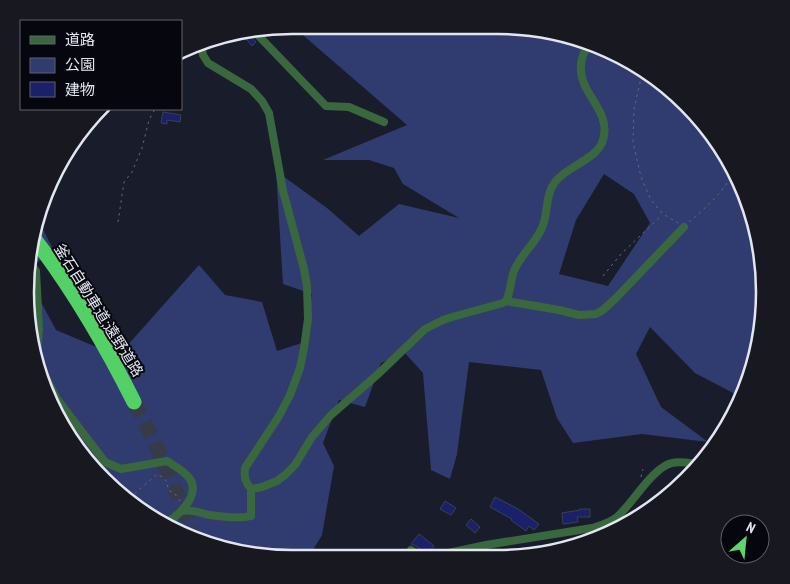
<svg xmlns="http://www.w3.org/2000/svg" width="790" height="584" viewBox="0 0 790 584" font-family="'PT Sans Narrow','Noto Sans JP',sans-serif">
  <rect width="100%" height="100%" fill="#191d2b"/>
  <!-- green -->
  <g fill="#303c6f" fill-rule="evenodd">
    <path d="M302,25L515,26L567,34L646,70L707,127V136L713,135L756,223L763,327L739,396L695,373L650,327L636,354L661,407L708,442L642,434L573,443L557,418L541,370L469,362L457,454L450,479L431,470L423,373L404,352L381,363L365,407L339,400L323,443L334,466L322,535L308,558H274L223,550L159,523L80,455L45,394L27,327V291H35L56,330L118,356L199,265L225,295L262,302L277,351L305,342L312,294L283,284L276,171L327,208L359,236L399,204L459,218L403,184L394,168L369,160H323L407,125L304,36ZM604,174L634,194L650,223L608,286L559,274L576,220Z"/>
    <polygon points="37,224 40,224 52,247 27,274 27,257"/>
  </g>
  <!-- building -->
  <g fill="#1a2069" stroke="#3b4050">
    <polygon points="247,31 256,42 252,46 243,35"/>
    <polygon points="219,36 222,40 209,48 206,42"/>
    <polygon points="163,112 181,115 180,122 167,120 167,124 161,123"/>
    <polygon points="495,497 518,509 539,524 534,530 529,526 526,531 511,520 512,519 490,507"/>
    <polygon points="445,501 456,508 451,515 440,509"/>
    <polygon points="580,509 590,509 590,517 577,517 578,522 563,524 562,513 580,510"/>
    <polygon points="471,519 480,527 475,533 466,525"/>
    <polygon points="419,534 434,546 427,555 425,552 414,545 411,544"/>
  </g>
  <g fill="none" stroke-linecap="round" stroke-linejoin="round">
    <!-- highway-tunnel -->
    <path stroke="#373b49" stroke-width="15" stroke-dasharray="15 8" stroke-linecap="butt" d="M134,402C157,445 178,491 193,538"/>
    <!-- path -->
    <g stroke="#656875" stroke-width="1" stroke-dasharray="2.5 4" stroke-linecap="butt">
      <polyline points="643,69 634,109 633,142 641,177 651,200 663,214 678,223"/>
      <polyline points="118,222 124,182 132,172 142,148 149,120 155,109"/>
      <path d="M689,222C705,208 722,194 732,175"/>
      <polyline points="603,276 621,254 662,215"/>
      <polyline points="641,477 643,469"/>
      <path d="M130,498L157,474C165,478 168,481 168,490L175,494L180,501"/>
    </g>
    <!-- street -->
    <g stroke="#3a683e" stroke-width="8">
      <polyline points="253,30 326,106 349,107 384,122"/>
      <path d="M27,258L36,271L39,329L37,354L43,372L57,399L105,462L121,469L167,461C183,471 201,480 189,501C182,512 174,519 162,525"/>
      <path d="M506,301C511,292 510,281 514,271C521,253 539,241 544,222C548,208 546,194 555,182C567,166 598,159 603,140C612,109 578,94 581,65C581,57 585,51 588,44"/>
      <polyline points="251,489 262,487 277,481 285,475 295,465 312,437 331,415 377,375 425,329 443,320 452,317 503,303 506,301 559,310 579,315 596,314 603,310 616,298 684,227"/>
      <path d="M182,511C191,509 200,513 210,515C223,517 238,519 251,516V489C245,482 244,477 245,468L279,416L290,395L300,368L304,348L308,319L307,286L304,269L283,191L269,113L262,101L251,89L208,63L203,55L201,44"/>
      <polyline points="411,550 422,557"/>
      <path d="M435,557L439,555L486,545L592,528C601,525 610,523 617,517C632,504 653,467 672,463C679,461 689,463 696,464"/>
    </g>
    <!-- highway -->
    <path stroke="#54d166" stroke-width="15" d="M33,237C72,288 105,344 134,402"/>
  </g>
  <g text-anchor="middle" dominant-baseline="central" stroke-width="4" stroke-linejoin="round" paint-order="stroke">
    <!-- street labels -->
    <g font-size="15" fill="#e3e6f1" stroke="#06070e">
      <text transform="translate(99 310) rotate(58)">釜石自動車道;遠野道路</text>
    </g>
  </g>
  <!-- crop -->
  <path d="M0 0H790V584H0ZM292 34H498A258 258 0 0 1 756 292V292A258 258 0 0 1 498 550H292A258 258 0 0 1 34 292V292A258 258 0 0 1 292 34Z" fill="#181920" fill-rule="evenodd"/>
  <path fill="none" stroke="#e3e6f1" stroke-width="2.5" d="M292 34H498A258 258 0 0 1 756 292V292A258 258 0 0 1 498 550H292A258 258 0 0 1 34 292V292A258 258 0 0 1 292 34Z"/>
  <!-- legend -->
  <rect x="20" y="20" width="162" height="90" fill="#06070e" stroke="#5e6069"/>
  <rect x="30" y="36" width="25" height="8" fill="#3a683e" stroke="#5e6069"/>
  <text x="65" y="45" font-size="15" fill="#e3e6f1">道路</text>
  <rect x="30" y="58" width="25" height="15" fill="#303c6f" stroke="#5e6069"/>
  <text x="65" y="70" font-size="15" fill="#e3e6f1">公園</text>
  <rect x="30" y="82" width="25" height="15" fill="#1a2069" stroke="#5e6069"/>
  <text x="65" y="95" font-size="15" fill="#e3e6f1">建物</text>
  <!-- north arrow -->
  <g transform="translate(745 539) rotate(27)"><circle r="24" fill="#06070e" stroke="#5e6069"/>
  <path d="M0-4L9 19L0 12L-9 19Z" fill="#5dd56c"/>
  <text y="-8" font-size="14" font-weight="bold" text-anchor="middle" fill="#e3e6f1">N</text>
  </g>
</svg>
